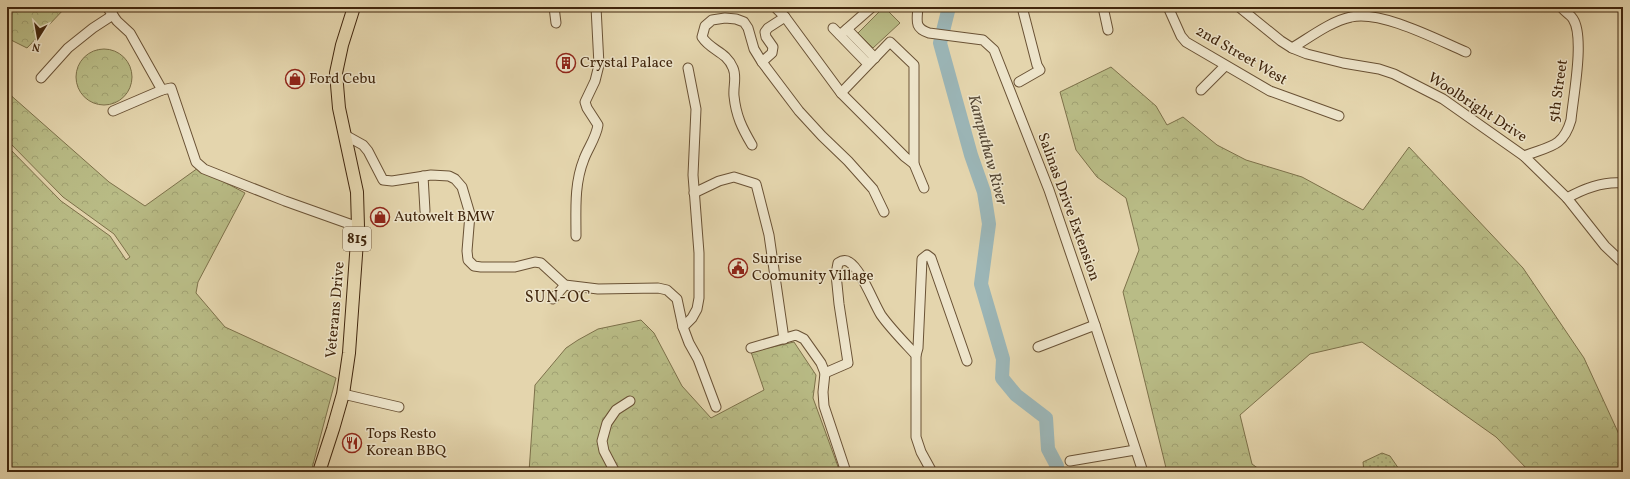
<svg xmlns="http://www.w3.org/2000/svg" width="1630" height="479" viewBox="0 0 1630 479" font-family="Vollkorn,serif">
  <defs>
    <pattern id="grass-dots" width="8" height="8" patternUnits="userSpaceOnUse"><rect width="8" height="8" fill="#b9bc86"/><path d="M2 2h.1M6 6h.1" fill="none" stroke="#a0a172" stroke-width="1.8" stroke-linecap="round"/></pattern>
    <pattern id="forest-crowns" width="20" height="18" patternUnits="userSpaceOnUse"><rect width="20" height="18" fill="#b9bc86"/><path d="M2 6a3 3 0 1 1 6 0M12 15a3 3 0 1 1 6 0" fill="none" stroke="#a0a172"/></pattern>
  </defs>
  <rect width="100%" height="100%" fill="#e4d5ad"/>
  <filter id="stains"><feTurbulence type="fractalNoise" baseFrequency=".005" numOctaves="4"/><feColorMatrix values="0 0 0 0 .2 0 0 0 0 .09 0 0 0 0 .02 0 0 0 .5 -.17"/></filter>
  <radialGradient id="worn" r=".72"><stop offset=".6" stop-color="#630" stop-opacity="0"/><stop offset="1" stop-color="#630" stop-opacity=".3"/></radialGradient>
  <!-- grass -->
  <polygon fill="url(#grass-dots)" stroke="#7d714a" points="1382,453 1390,456 1401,472 1364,472 1363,462"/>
  <!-- forest -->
  <g fill="url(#forest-crowns)" stroke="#7d714a">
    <polygon points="7,7 66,7 27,48 7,38"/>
    <circle cx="104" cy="77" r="28"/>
    <polygon points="1111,67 1156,106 1167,125 1183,117 1217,145 1246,160 1302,177 1363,210 1409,147 1523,268 1584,358 1623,443 1623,472 1530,472 1496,437 1362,342 1310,354 1240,415 1252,464 1263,472 1167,472 1123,292 1139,250 1126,198 1097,177 1076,150 1060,92"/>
    <polygon points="7,92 109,182 145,206 198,168 245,193 198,282 196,293 225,327 336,378 311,472 7,472 7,146 61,201 110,236 126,260 130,257 114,234 63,197 7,140"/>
    <polygon points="641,320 654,333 682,386 711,418 764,390 751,352 794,342 816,375 813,398 840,472 529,472 535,385 566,348 578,340 598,329"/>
  </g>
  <!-- park -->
  <polygon fill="#b9bc86" stroke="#7d714a" points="884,7 900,23 873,48 858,33"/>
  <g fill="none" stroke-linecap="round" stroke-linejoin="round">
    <!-- river -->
    <polyline stroke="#9bb5b6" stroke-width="14" points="949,7 940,43 971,155 984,192 989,224 981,284 1003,359 1002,378 1016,395 1046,418 1048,449 1057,466 1055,472"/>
    <defs>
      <g id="minor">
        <polyline points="107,7 117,21 130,33 162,90"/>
        <polyline points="554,7 556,23"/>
        <polyline points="775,7 785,17 841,93 905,157 914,164"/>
        <path d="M918,7C917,21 914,28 929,33L983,40L994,50L1049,190L1095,325L1143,472"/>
        <polyline points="1103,7 1108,30"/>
        <polyline points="1168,7 1181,36 1186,42 1270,91 1339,116"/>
        <polyline points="1239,7 1281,41 1292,48 1307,54 1343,63 1379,69 1394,74 1443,99 1524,156 1567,198 1605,246 1623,263"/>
        <polyline points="833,28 868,64"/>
        <polyline points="847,29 875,58"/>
        <polyline points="840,35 872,7"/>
        <path d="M1292,48C1309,38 1331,21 1351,17C1381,10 1438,40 1466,52"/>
        <polyline points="762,62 772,53 773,47 766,37 765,32 768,28 785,17"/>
        <polyline points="41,78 68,48 93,28 113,15"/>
        <polyline points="1019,82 1040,70 1037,65 1022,7"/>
        <polyline points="1201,90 1225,66"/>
        <polyline points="841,93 890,42 914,65 914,164 924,188"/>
        <polyline points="113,111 162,90 171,88 196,162 204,169 285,201 358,227"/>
        <polyline points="345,135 363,145 368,151 383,180 392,181 431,175 449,176 455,179 462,187 470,214 467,251 468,260 474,266 481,267 515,267 535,262 541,263 565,285 598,289 658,288 667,290 677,299 683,327 689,343 698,359 716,407"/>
        <path d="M752,145C742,128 736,116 734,96C733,86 737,77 733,68C726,51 711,51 702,37L705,26L712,20L725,18L736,19L744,22L748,28L754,49L762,62L799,111L822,136L848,161L873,189L884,212"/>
        <path d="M1524,156C1549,146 1563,148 1571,120C1573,98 1585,37 1573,19C1571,15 1565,12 1562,8"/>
        <polyline points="423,176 425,211"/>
        <polyline points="694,193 719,181 734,177 756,184 769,235 784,339"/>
        <path d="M1567,198C1583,189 1604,181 1623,183"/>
        <path d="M576,236C576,210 574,184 584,159C588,148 596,138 598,125L587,108L585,102L595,81L599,65L596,7"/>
        <polyline points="553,299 565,285"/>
        <polyline points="683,327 692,318 697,309 699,298 699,253 693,175 696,109 688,68"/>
        <polyline points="1038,347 1095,325"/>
        <polyline points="751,348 796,335 804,339 821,363 825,373 823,392 824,406 846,472"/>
        <polyline points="916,355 918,348 922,259 927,255 931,258 967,361"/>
        <path d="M825,373L848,363L839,304L836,274L838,263C841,261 845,259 849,262C861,269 873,302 881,315C891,329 904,342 916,355V437L921,452L932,472"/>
        <polyline points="343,394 399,407"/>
        <polyline points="1070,461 1135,450"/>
        <polyline points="615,472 604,451 602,441 607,423 616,410 630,401"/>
      </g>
      <polyline id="major" points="319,472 333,429 343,394 349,353 358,227 357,192 339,108 336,73 342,45 354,7"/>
    </defs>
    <!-- minor casing -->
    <use href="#minor" stroke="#6a5235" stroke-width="11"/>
    <!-- major casing -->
    <use href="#major" stroke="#41260d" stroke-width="14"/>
    <!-- minor -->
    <use href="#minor" stroke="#ede4ca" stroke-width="9"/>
    <!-- major -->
    <use href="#major" stroke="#e4d5ad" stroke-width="12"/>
  </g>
  <!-- icons -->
  <defs>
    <symbol id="building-ring" viewBox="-11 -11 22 22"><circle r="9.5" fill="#ede4ca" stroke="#8f2418" stroke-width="1.5"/><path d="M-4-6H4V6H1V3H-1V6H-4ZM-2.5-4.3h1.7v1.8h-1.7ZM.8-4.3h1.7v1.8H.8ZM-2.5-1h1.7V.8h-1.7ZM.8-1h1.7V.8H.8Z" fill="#8f2418"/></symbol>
    <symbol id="shop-ring" viewBox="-11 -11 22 22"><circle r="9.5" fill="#ede4ca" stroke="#8f2418" stroke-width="1.5"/><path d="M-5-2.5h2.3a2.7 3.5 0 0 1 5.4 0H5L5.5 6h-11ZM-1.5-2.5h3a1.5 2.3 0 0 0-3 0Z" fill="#8f2418"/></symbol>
    <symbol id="civic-ring" viewBox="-11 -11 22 22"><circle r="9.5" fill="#ede4ca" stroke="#8f2418" stroke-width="1.5"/><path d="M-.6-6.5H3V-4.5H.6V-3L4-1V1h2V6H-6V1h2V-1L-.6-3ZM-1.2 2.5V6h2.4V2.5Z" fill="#8f2418"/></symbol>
    <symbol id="restaurant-ring" viewBox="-11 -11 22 22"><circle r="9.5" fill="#ede4ca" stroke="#8f2418" stroke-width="1.5"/><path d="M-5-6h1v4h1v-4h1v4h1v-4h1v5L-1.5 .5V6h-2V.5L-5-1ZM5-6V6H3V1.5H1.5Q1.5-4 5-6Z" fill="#8f2418"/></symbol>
  </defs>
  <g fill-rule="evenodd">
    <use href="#building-ring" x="555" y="52" width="22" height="22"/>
    <use href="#shop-ring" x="284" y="68" width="22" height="22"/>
    <use href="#shop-ring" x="369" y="206" width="22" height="22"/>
    <use href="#civic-ring" x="727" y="257" width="22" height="22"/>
    <use href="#restaurant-ring" x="341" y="432" width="22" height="22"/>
  </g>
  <g text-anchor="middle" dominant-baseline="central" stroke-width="3" stroke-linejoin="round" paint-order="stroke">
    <!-- shield labels -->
    <rect fill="#ede4ca" stroke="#755f46" stroke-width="1" x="343" y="227" width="28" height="24" rx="3"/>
    <g font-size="14" font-weight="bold" fill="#41260d">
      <text x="357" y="239">815</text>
    </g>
    <!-- street labels -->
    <g font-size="15" fill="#41260d" stroke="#ede4ca">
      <text transform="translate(1241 56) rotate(30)">2nd Street West</text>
      <text transform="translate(1559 91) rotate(-82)">5th Street</text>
      <text transform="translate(1477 108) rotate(33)">Woolbright Drive</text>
      <text transform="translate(1068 207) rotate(70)">Salinas Drive Extension</text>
      <text transform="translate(336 310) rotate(-85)">Veterans Drive</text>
    </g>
    <!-- poi labels -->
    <g font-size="15" fill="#41260d" stroke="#ede4ca" text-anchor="start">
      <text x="580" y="63">Crystal Palace</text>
      <text x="309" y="79">Ford Cebu</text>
      <text x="394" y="217">Autowelt BMW</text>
      <text x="752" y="259">Sunrise<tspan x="752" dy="17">Coomunity Village</tspan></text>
      <text x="366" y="434">Tops Resto<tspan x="366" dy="17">Korean BBQ</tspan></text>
    </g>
    <!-- water labels -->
    <g font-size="16" font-style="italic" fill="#584a37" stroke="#ede4ca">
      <text transform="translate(987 150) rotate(75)">Kamputhaw River</text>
    </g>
    <!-- neighbourhood labels -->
    <g font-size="16" letter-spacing="1" fill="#41260d" stroke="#ede4ca">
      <text x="558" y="298">SUN-OC</text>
    </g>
  </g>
  <!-- margin -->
  <rect width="1630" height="479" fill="none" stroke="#e4d5ad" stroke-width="24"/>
  <rect x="8" y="8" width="1614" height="463" fill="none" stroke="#41260d" stroke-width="2"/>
  <rect x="12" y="12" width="1606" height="455" fill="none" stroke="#41260d"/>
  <!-- north arrow -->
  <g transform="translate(38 38) rotate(191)" stroke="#ede4ca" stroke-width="3" paint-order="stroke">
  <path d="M0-3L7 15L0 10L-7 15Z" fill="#41260d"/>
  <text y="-6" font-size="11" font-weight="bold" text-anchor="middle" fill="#41260d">N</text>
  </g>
  <rect width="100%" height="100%" filter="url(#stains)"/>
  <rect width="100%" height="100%" fill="url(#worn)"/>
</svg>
